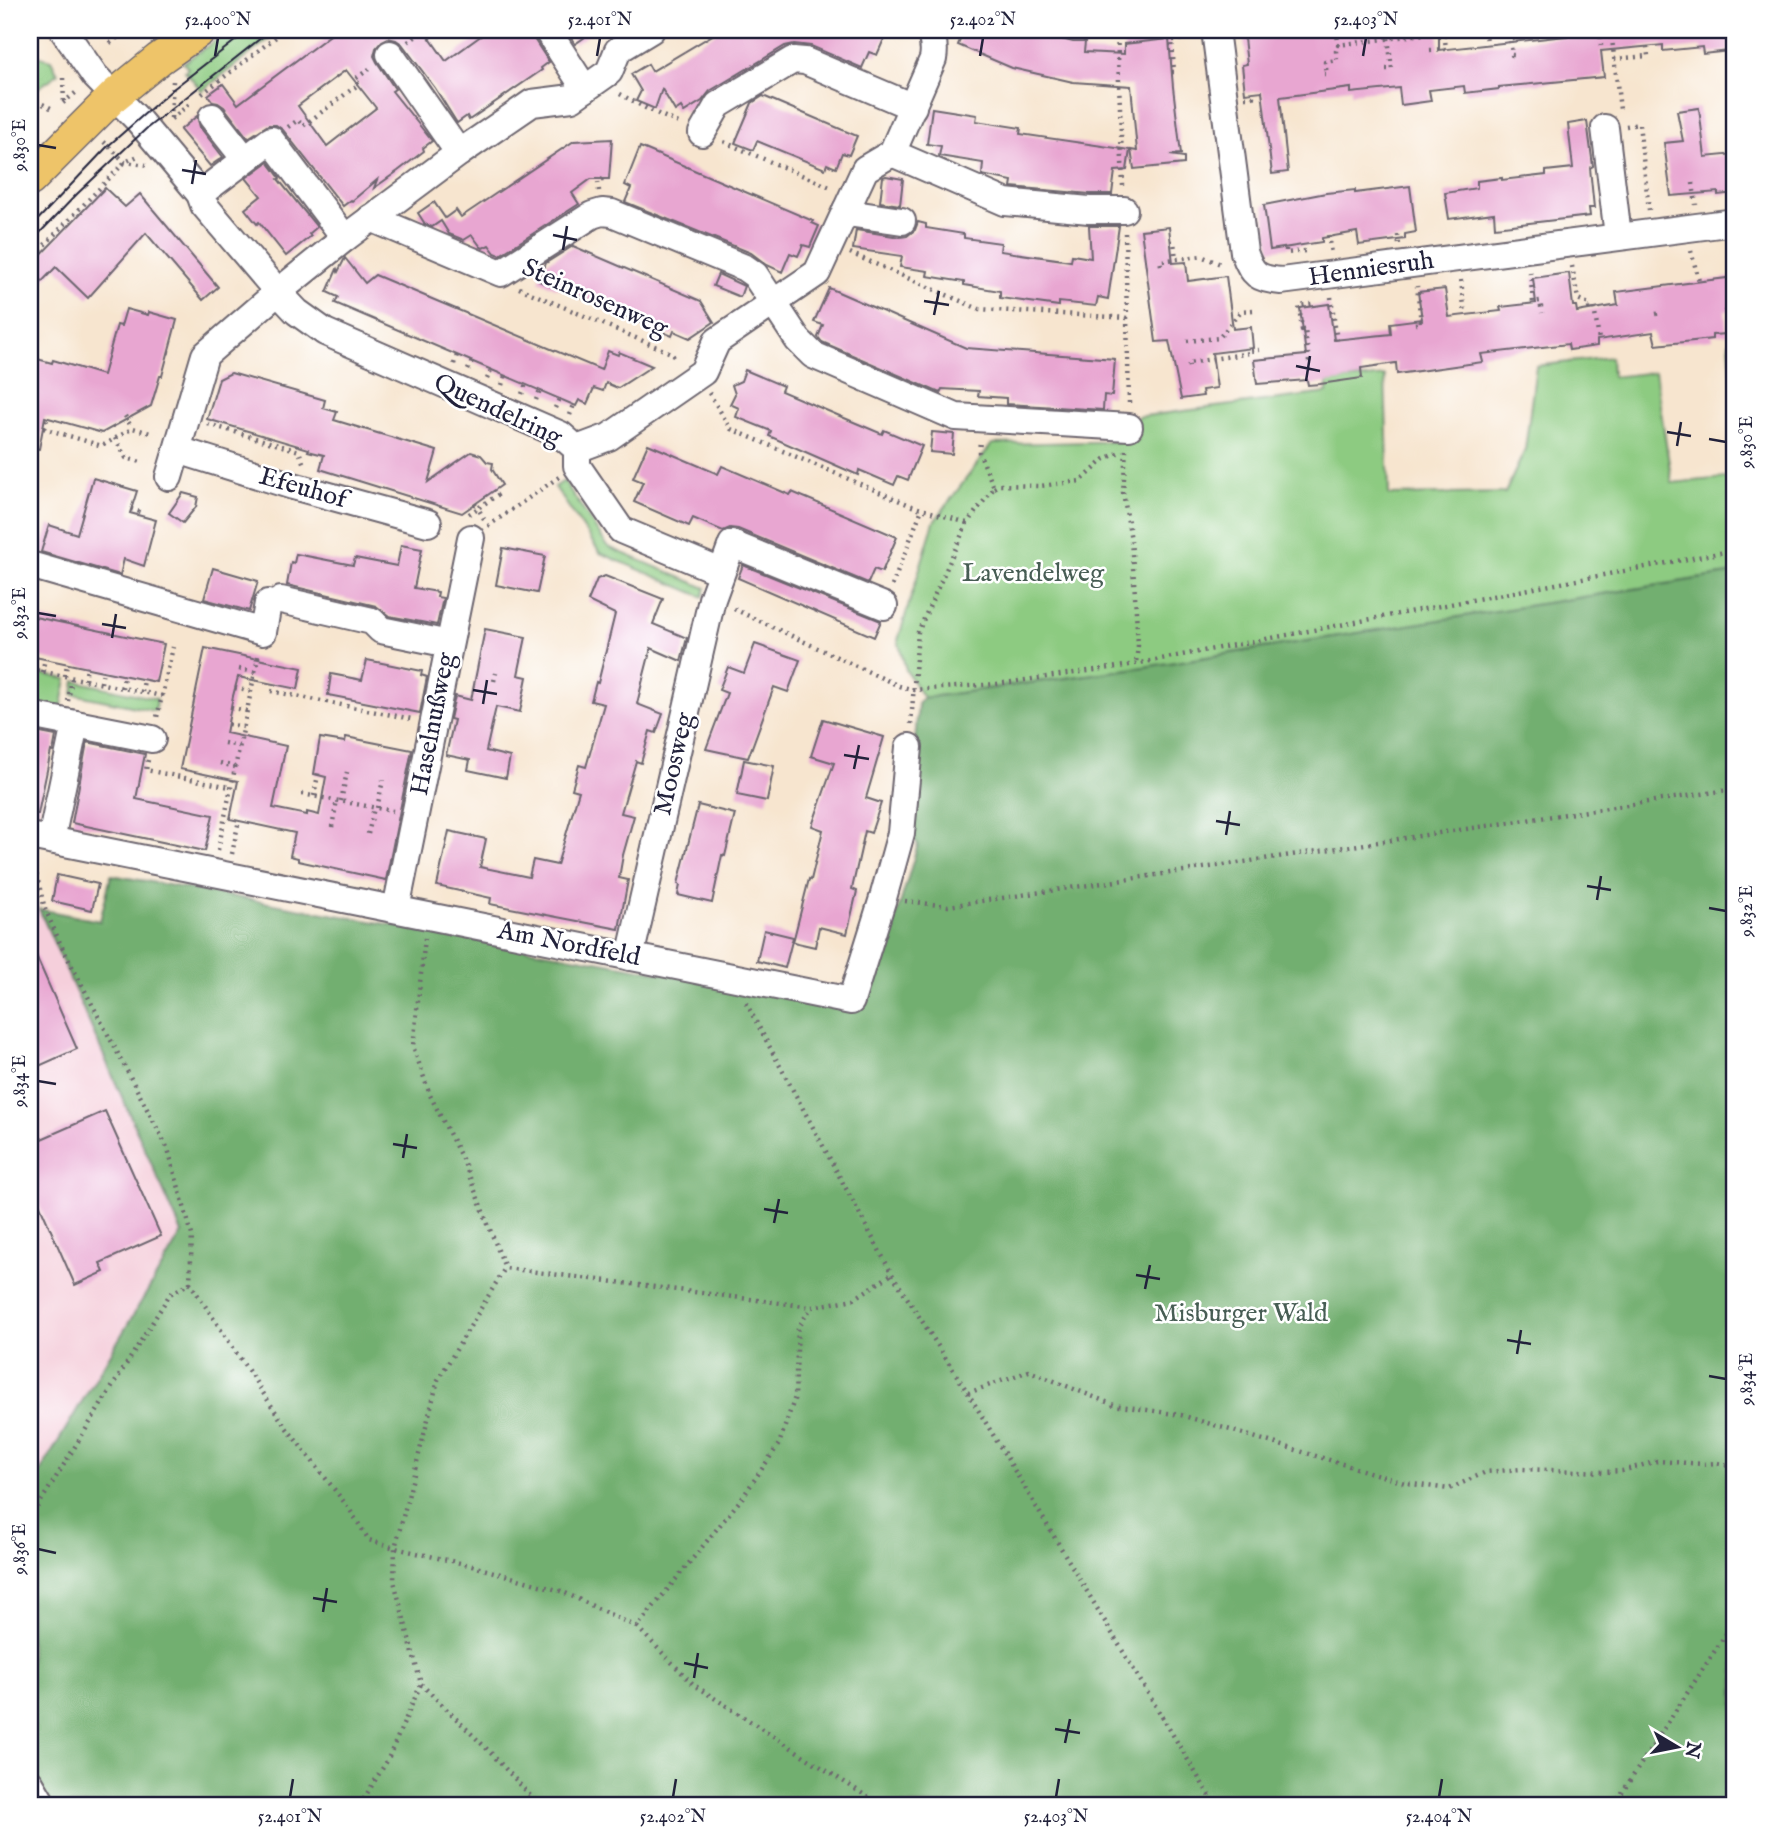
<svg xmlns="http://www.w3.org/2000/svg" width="1765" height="1835" viewBox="0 0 1765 1835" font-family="'IM FELL English',serif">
  <rect width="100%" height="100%" fill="#fff"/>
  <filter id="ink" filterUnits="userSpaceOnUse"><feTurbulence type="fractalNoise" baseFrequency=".0143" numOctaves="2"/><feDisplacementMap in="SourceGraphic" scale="14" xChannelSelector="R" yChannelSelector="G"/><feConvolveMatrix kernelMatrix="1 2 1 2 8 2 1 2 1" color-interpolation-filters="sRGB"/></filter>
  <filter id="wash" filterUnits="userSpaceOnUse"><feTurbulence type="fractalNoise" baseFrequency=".00686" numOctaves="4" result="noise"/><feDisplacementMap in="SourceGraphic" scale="28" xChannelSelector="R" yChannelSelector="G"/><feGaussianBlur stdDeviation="1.57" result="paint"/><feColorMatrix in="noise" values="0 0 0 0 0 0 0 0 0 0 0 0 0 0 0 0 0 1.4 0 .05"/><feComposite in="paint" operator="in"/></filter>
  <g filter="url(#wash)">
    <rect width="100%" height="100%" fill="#f7e5cf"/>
    <!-- built -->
    <polygon fill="#f5cfdb" points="30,889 182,1233 30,1489"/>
    <!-- green -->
    <g fill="#8dcb81" stroke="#58765e" stroke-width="2">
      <polygon points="231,30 281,30 202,91 185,71 188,68 183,63"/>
      <polygon points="30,37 37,56 51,60 58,74 31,93 30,92"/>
      <polygon points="1735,342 1735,407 1729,343"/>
      <polygon points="1611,357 1612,377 1655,372 1672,483 1735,477 1735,573 1144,667 923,698 906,670 898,640 934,522 992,444 1137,441 1137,417 1327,393 1327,382 1385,376 1389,495 1505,493 1525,450 1536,366"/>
      <polygon points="564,481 608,547 706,588 703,597 600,553 555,487"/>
      <polygon points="30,672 67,679 61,710 30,704"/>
      <polygon points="75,681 157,699 155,711 73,694"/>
    </g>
    <!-- forest -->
    <polygon fill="#72af6f" stroke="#4a6855" stroke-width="2" points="1735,573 1735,1805 30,1805 30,1489 182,1233 39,909 100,921 111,875 855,1007 895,921 918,844 908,833 918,704 923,698 1144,667"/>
    <g id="blocks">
      <!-- building -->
      <g fill="#e8a6d1" fill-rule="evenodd">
        <path d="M337,30H424L446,61L489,30H531L534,39L549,62L541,68L542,70L469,120L467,116L457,123L435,88L402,44L396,40L388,38L382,41L376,48L374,56L377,62L395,89L392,91L432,141L423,148L424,151L398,171L374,188L377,180L352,201L351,200L343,206L283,130L276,125H268L248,138L224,107L218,103L213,102L208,95L223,84L238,104ZM346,70L376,108L327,146L298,106Z"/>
        <polygon points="566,30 595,30 575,44"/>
        <polygon points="721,30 888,30 877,55 869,52 862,68 811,46 794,44 785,46 710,91 702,101 684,112 681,107 675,111 662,89 655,109 636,101 641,91 631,74 648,64 652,71"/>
        <polygon points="964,30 1027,30 1073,42 1085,42 1084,52 1124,54 1124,44 1169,39 1173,87 1181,154 1170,155 1184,157 1184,164 1134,169 1131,150 1137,151 1131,86 1073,82 1012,68 958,45"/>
        <polygon points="1243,30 1439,30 1439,50 1621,30 1735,30 1735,44 1728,44 1729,51 1703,54 1702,47 1663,51 1663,45 1601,51 1604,77 1499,87 1499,89 1465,93 1464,86 1429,90 1431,101 1401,105 1399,88 1351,93 1351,88 1280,97 1288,172 1272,174 1262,91 1245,93 1242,65 1247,64"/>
        <polygon points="763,96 857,136 849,155 842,153 836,168 827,164 825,169 757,141 753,150 735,143 752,103"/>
        <polygon points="932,108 977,115 976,121 1021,128 1020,134 1130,150 1127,170 1115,171 1112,194 1090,194 1011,187 1012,181 982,175 983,163 939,156 941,146 927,144"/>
        <polygon points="1699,108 1705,157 1735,154 1735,193 1718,195 1718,192 1671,196 1664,143 1683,141 1677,111"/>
        <polygon points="197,116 200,127 223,157 210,166 180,130"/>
        <polygon points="1587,121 1593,166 1590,168 1594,208 1589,208 1590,216 1495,227 1494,213 1449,219 1445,193 1477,188 1477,181 1502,178 1502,180 1546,175 1546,171 1573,168 1568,124"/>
        <polygon points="612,139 609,179 591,179 572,193 579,204 500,255 495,253 489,245 483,248 481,247 472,235 464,240 449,234 441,221 432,227 425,224 418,213 434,202 445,218 456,210 461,217 574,141"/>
        <polygon points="640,147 813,221 812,223 819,226 810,247 803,245 798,256 790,253 782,272 767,265 751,253 625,202 631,188 625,185"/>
        <polygon points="268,162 280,178 278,179 317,227 309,234 311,236 286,256 259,222 257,224 245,209 261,196 246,178"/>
        <polygon points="886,176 903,179 900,205 880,202 883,177"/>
        <polygon points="1410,186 1416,232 1405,234 1405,239 1359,245 1357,232 1322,238 1322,242 1270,250 1264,205 1326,193 1355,190 1355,193"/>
        <polygon points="105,188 125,207 140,194 218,287 203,300 146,233 88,298 56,267 30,294 30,266"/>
        <polygon points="918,222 926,224 926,228 964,234 964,238 1001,243 1000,251 1071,261 1072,255 1091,258 1089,226 1119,226 1108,299 1098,297 1096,306 1059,302 1059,306 1000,298 1000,291 964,285 964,282 927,276 928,271 900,267 902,256 853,249 856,230 900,237 907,236 915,230"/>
        <polygon points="1169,227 1173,263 1186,262 1188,281 1226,276 1233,329 1251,327 1253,348 1212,353 1217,388 1202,390 1203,396 1181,399 1169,341 1156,342 1141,230"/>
        <polygon points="573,246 701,301 714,322 690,338 674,331 672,336 557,287 556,288 539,281 546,263"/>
        <polygon points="345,258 365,283 375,275 601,370 608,351 618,355 619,352 652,366 618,388 606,383 603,391 594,388 587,404 579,400 576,406 335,303 338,297 327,292 337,269 338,272"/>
        <polygon points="1569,273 1573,306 1576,306 1577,312 1618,305 1616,292 1735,277 1735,310 1725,311 1727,334 1712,335 1712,339 1656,345 1653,332 1597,340 1597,346 1569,350 1568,344 1481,354 1483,362 1397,374 1396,363 1361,368 1362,378 1320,384 1308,385 1307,380 1257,384 1254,360 1306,355 1300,308 1329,304 1334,340 1391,334 1390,323 1422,319 1418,292 1445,289 1449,317 1501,311 1500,307 1536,303 1533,278"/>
        <polygon points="718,274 744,286 740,297 713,286"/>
        <polygon points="829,288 966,348 1115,359 1112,396 1104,395 1103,410 1006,404 1006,398 978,396 979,391 942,389 940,393 822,342 818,337 823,325 814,322"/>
        <polygon points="126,309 148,315 149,312 177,320 162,376 160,376 151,406 102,433 45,417 39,449 30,448 30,357 52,363 53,360 103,375 117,325 121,326"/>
        <polygon points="745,370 783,386 781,391 849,420 882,434 884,430 922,446 908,480 898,476 894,485 859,470 858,475 769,436 771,431 736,417 739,408 730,404 735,394 732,385 741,381"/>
        <polygon points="231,373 325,400 323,408 337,412 334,420 437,451 428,482 471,452 481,455 487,462 493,463 492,469 502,485 462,513 320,469 324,455 308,451 309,449 207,419 219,379"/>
        <polygon points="932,432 954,434 952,454 930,452"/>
        <polygon points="648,444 718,474 722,466 790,495 792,492 897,537 882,572 874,569 868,583 738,529 730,528 723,531 693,518 689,526 634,502 643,482 633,478"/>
        <polygon points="93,478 137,491 130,513 156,520 144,566 124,559 120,575 41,552 49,525 77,534"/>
        <polygon points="183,493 198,497 196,507 183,523 169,513"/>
        <polygon points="401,545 422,549 414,588 438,592 437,597 443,598 437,625 389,616 376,606 287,585 291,562 294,563 296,554 353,565 355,558 397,566"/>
        <polygon points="503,548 545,556 537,593 496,585"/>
        <polygon points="743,565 881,621 874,637 738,578"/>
        <polygon points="213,568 258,581 249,611 204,599"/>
        <polygon points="605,576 663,599 653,624 687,638 681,661 651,648 643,679 637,704 663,714 656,733 650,731 641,763 636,761 621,813 634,816 623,855 619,878 628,880 619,929 490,904 491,898 437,886 449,831 486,839 480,867 529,877 533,860 557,865 579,791 572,789 579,765 586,767 604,704 591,701 596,682 598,683 615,614 588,601 597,579"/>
        <polygon points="30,616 164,644 156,682 30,656"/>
        <polygon points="485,629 526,637 518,675 527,677 520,712 496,707 486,751 510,757 506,778 468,770 470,760 446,755 454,720 450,719 455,696 471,700"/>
        <polygon points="755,644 800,660 788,692 774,687 748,758 706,749 727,693 719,690 728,667 744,673"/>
        <polygon points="205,648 302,668 298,689 238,677 233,696 226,733 286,746 273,808 307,815 307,812 319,815 326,777 314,774 320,738 345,742 346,737 412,750 386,880 298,861 298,858 290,856 295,833 230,819 238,781 180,769"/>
        <polygon points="367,660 422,671 421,675 427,677 420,713 328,695 331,674 362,680"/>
        <polygon points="823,719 884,737 866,798 881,803 871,833 865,831 852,889 857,891 847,934 819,927 815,947 793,942 809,879 811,880 823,830 812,826 834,763 811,756"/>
        <polygon points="30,731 56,736 53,752 51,751 38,814 30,814"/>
        <polygon points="87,742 145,754 136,799 213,815 205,851 72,823"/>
        <polygon points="744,760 774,766 767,801 737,795"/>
        <polygon points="698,805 735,814 725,856 722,855 712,903 678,895 680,885 678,884"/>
        <polygon points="57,875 98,884 92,910 52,901"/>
        <polygon points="764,930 793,937 785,968 757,961"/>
        <polygon points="30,942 77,1049 30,1070"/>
        <polygon points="105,1111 161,1236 100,1263 104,1272 75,1285 30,1183 30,1144"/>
      </g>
    </g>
  </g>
  <g filter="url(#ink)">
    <use href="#blocks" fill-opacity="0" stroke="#6d666f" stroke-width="2"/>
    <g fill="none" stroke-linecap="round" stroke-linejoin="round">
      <defs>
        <g id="minor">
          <polyline points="63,30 95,76 138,120 200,194 204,205 278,292 297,312 325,332 561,435 577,449"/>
          <polyline points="547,30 585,89"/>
          <path d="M1215,30L1244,252C1252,275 1258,279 1281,281L1735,222"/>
          <polyline points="390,54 459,153"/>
          <polyline points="212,117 245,159"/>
          <polyline points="1605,128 1618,236"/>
          <polyline points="702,133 718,105 793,60 805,61 913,107"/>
          <polyline points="892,153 1005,202 1089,210 1124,210"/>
          <polyline points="200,194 271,140 345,238"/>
          <polyline points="846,210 854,214 902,221"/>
          <polyline points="371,218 501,273 592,215 602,212 612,213 745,268 755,275 798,340 813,355 956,417 1129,427"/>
          <path d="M577,449L609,437L703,372L717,341L817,273L865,169L892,153L933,59C935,48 934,40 929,30"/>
          <polyline points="577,449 577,466 621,530 721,572"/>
          <polyline points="178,450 293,486 428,523"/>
          <polyline points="169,477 205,355 278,292 345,238 459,153 532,103 572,98 609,72 618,50 651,30"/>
          <polyline points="30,565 263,632 268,603"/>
          <polyline points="281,600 372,621 381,630 449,644"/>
          <polyline points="30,715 152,739"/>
          <polyline points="30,836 851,1001 883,898 901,833 909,747"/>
          <polyline points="51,840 75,724"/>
          <polyline points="396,909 471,538"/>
          <polyline points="630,957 712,599 732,544 884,606"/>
          <polyline points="30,1783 43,1805"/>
        </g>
        <polyline id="major" points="30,180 115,95 159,59 200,30"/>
      </defs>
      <!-- minor casing -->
      <use href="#minor" stroke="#6d666f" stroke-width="30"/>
      <!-- major casing -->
      <use href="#major" stroke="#6d666f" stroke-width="35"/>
      <!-- path -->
      <g stroke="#6d666f" stroke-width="4.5" stroke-dasharray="2 5" stroke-linecap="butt">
        <polyline points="1117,30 1123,186"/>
        <polyline points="1326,30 1326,34 1337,33"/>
        <polyline points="1337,30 1338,45 1455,30"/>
        <polyline points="1486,30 1487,45"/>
        <polyline points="1512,30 1513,38 1510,38 1512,55 1515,55"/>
        <polyline points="1600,30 1601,46"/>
        <polyline points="1611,30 1620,110"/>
        <polyline points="408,42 425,30 428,35 436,30"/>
        <polyline points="110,43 121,35"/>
        <polyline points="1430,50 1446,49 1444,31"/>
        <polyline points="1614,59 1648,56 1647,47"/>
        <polyline points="1386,69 1392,69 1388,38"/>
        <polyline points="1172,72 1174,72 1172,40 1192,38"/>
        <polyline points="1324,74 1327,74 1325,62 1337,60 1336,51 1338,45"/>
        <polyline points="63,78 64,104"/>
        <polyline points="202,94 285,30"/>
        <polyline points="620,94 649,110 681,124"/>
        <polyline points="1245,97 1253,97 1252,92"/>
        <polyline points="30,98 55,110"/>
        <polyline points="63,103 79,90"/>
        <polyline points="171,118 173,81"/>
        <polyline points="171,119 192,102"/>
        <polyline points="1626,126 1639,124 1649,210"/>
        <polyline points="288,127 298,120 303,126 359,84 355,79 372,67"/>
        <polyline points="104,142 125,162 146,165"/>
        <polyline points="724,142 832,188"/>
        <polyline points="1693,183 1696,205"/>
        <polyline points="599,191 598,181 603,179"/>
        <polyline points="1125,233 1129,403"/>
        <polyline points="1328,235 1331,253"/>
        <polyline points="1398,235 1399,245"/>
        <polyline points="1170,242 1174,242 1176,259"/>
        <polyline points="1286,249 1286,253 1306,251"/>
        <polyline points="1691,251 1699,281"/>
        <polyline points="850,253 979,309 1128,318"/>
        <polyline points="30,260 125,162 140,155"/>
        <polyline points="1161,265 1160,261 1201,256 1223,265"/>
        <polyline points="1572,266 1578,299 1589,304 1589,308 1594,307 1599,340 1597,340"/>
        <polyline points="1530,272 1533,302 1540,301 1542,313"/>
        <polyline points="1461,280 1465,315"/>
        <polyline points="519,288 671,353 674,357"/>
        <polyline points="1331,297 1337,341"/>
        <polyline points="1656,314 1661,313"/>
        <polyline points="1415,324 1421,323 1417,286"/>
        <polyline points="1187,341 1219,338 1241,311 1254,310"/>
        <polyline points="168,352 173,353"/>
        <polyline points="1309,362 1305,330 1302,330 1299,306 1312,304"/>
        <polyline points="454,364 457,355"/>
        <polyline points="1189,367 1188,363 1250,353 1250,351 1259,350"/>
        <polyline points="468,370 472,361"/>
        <polyline points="487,379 491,370"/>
        <polyline points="502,385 505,376"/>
        <polyline points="709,393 731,429 912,506 967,523"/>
        <polyline points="522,394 526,384"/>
        <polyline points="536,400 540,390"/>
        <polyline points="555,408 559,399"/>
        <polyline points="570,415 574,405"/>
        <polyline points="125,416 132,428"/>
        <polyline points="30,424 102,446 133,428 150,433"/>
        <polyline points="208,424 299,451 304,465"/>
        <polyline points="44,428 48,416"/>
        <polyline points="115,438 126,458 141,462"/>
        <polyline points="1126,450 1123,492 1131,540 1135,595 1138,645 1136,663"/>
        <polyline points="994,488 1000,485 1040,486 1081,481 1105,459 1122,451"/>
        <polyline points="131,509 140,512"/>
        <polyline points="469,514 478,508 475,504"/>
        <polyline points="484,519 478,508 502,492"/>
        <polyline points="488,526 559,477"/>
        <polyline points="892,586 922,509"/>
        <polyline points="734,609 899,686 914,690 997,684 1124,666 1735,550"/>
        <polyline points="30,669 162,696 157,717"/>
        <polyline points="239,669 255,672"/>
        <polyline points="42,672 45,659"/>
        <polyline points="65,676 67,664"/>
        <polyline points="85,680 87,668"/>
        <polyline points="494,681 496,673"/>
        <polyline points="101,683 103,671"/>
        <polyline points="122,688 124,676"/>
        <polyline points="235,688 251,692"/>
        <polyline points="271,691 412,719"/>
        <polyline points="142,692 144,680"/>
        <polyline points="162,696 173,647"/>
        <polyline points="68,701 72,678"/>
        <polyline points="231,708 247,711"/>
        <polyline points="228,724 243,727"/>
        <polyline points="911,724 918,632 967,523 994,488 979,452 980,441"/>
        <polyline points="224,743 239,746"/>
        <polyline points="148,760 146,770 230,787"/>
        <polyline points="220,763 235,767"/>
        <polyline points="302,794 393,811"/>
        <polyline points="314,796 319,769"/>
        <polyline points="341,801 347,772"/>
        <polyline points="377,808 383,780"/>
        <polyline points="332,827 337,800"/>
        <polyline points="368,834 374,808"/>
        <polyline points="218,850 259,653"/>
        <polyline points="232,854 239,820"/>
        <polyline points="33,861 45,909 61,945 168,1149 192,1235 190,1283"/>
        <polyline points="905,901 948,906 1735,789"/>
        <polyline points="425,938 413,1046 430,1095 465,1165 505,1268"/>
        <polyline points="746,1003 892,1274 968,1393 1215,1805"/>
        <polyline points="968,1393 1029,1371 1114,1405 1181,1415 1405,1483 1449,1489 1486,1472 1521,1469 1605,1472 1622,1471 1657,1461 1704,1464 1717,1463 1735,1466"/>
        <polyline points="30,1519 170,1294 190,1283 285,1426 348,1507 369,1540 395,1548 469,1565 561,1591 637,1627 742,1498 779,1444 795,1397 798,1327 812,1307 854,1299 892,1274"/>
        <polyline points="637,1627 694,1685 880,1805"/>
        <polyline points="421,1684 488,1750 539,1805"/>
        <polyline points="360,1805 387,1761 421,1684 394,1581 395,1548 438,1380 505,1268 812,1307"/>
        <polyline points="1614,1805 1735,1620"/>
      </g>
      <!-- minor -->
      <use href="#minor" stroke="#fff" stroke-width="26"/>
      <!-- major -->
      <use href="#major" stroke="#eec469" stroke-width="32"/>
      <!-- tram -->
      <g stroke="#22223b" stroke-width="2">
        <polyline points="30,228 108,146 173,89 249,30"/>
        <polyline points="30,243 77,194 146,129 271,30"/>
      </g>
    </g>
  </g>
  <!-- ticks -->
  <path fill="none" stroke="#22223b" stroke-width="2.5" d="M215,56L218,38M597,56L600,38M980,56L983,38M1363,56L1366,38M38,145L56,148M182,170L206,174M192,184L196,160M553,235L577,240M563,250L567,226M924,301L949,305M934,315L939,291M1296,366L1320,371M1306,381L1310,356M1667,432L1691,436M1709,439L1726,442M1677,446L1681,422M38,613L56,616M102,624L126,628M112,638L116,614M473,690L497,694M483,704L487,680M844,755L869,759M854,769L859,745M1216,821L1240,825M1226,835L1230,811M1587,886L1611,890M1597,900L1601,876M1709,908L1726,911M38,1081L56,1084M393,1144L417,1148M403,1158L407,1134M764,1209L788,1213M774,1223L779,1199M1136,1275L1160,1279M1145,1289L1150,1265M1507,1340L1531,1344M1517,1354L1521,1330M1709,1376L1726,1379M38,1549L56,1553M313,1598L337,1602M323,1612L327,1588M684,1663L708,1668M694,1678L698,1653M1055,1729L1080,1733M1065,1743L1070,1719M290,1797L293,1779M673,1797L676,1779M1056,1797L1059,1779M1439,1797L1442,1779"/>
  <g text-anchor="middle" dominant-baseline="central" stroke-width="5" stroke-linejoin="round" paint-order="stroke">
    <!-- street labels -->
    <g font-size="26" fill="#22223b" stroke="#fff">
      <text transform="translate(1371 269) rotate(-8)">Henniesruh</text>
      <text transform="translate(595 298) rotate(24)">Steinrosenweg</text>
      <text transform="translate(498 410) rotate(25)">Quendelring</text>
      <text transform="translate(303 488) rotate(16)">Efeuhof</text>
      <text transform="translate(433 724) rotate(-79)">Haselnußweg</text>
      <text transform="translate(674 764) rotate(-77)">Moosweg</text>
      <text transform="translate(569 944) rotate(11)">Am Nordfeld</text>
    </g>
    <!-- park labels -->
    <g font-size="26" fill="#475d54" stroke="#fff">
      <text x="1033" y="573">Lavendelweg</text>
      <text x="1241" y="1313">Misburger Wald</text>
    </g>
  </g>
  <!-- margin -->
  <rect width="1765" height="1835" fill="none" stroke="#fff" stroke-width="77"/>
  <!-- north arrow -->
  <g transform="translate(1677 1747) rotate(100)" stroke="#ffffff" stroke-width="5" paint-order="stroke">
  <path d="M0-5L12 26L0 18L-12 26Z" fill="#22223b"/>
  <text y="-10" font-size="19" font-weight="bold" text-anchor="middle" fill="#22223b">N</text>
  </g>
  <rect x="38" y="38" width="1688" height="1759" fill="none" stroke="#22223b" stroke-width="2.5"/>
  <g font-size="18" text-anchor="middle" fill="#22223b">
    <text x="218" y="25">52.400°N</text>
    <text x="600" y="25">52.401°N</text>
    <text x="983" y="25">52.402°N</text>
    <text x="1366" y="25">52.403°N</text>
    <text transform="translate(19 145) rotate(-90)" y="6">9.830°E</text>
    <text transform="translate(1746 442) rotate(-90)" y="6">9.830°E</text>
    <text transform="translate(19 613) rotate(-90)" y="6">9.832°E</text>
    <text transform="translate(1746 911) rotate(-90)" y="6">9.832°E</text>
    <text transform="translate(19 1081) rotate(-90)" y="6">9.834°E</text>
    <text transform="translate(1746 1379) rotate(-90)" y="6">9.834°E</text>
    <text transform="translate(19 1549) rotate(-90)" y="6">9.836°E</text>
    <text x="290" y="1822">52.401°N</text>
    <text x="673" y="1822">52.402°N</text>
    <text x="1056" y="1822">52.403°N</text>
    <text x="1439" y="1822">52.404°N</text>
  </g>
</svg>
